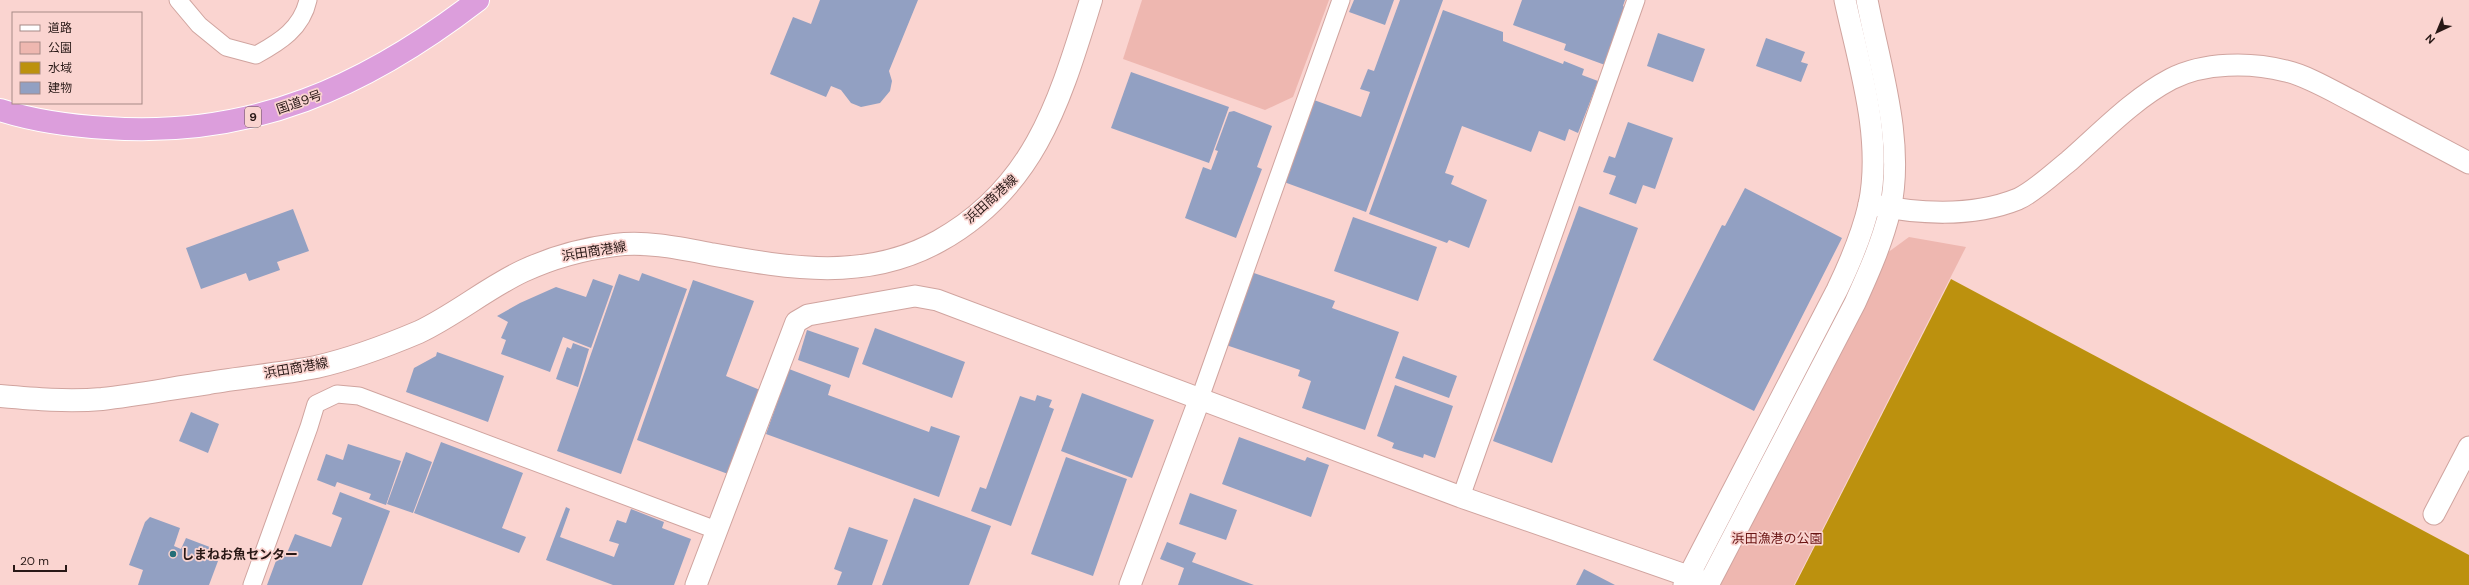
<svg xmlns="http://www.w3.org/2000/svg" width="2469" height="585" viewBox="0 0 2469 585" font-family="'DM Sans','Noto Sans JP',sans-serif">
  <rect width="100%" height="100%" fill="#fad4d0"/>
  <!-- green -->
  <g fill="#eeb7b0">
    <polygon points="1142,0 1329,0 1293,97 1265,110 1123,59"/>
    <polygon points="1909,237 1966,247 1794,585 1713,585 1883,256"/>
  </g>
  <!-- water -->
  <polygon fill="#bc910e" points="1951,279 2469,555 2469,585 1795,585"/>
  <!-- building -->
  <g fill="#92a0c2">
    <polygon points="820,0 918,0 889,71 892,81 890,91 880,103 861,107 851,103 841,90 831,86 826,97 770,74 793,17 811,24"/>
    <polygon points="1354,0 1394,0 1385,25 1349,12"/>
    <polygon points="1400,0 1443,0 1366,212 1284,182 1314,100 1361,117 1370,92 1360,89 1368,69 1374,71"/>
    <polygon points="1522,0 1625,0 1623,6 1626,8 1605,65 1564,50 1566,44 1513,25"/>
    <polygon points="1443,10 1503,32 1503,41 1563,64 1564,61 1584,69 1582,75 1598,81 1578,133 1569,129 1565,141 1539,131 1531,152 1462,126 1445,173 1454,176 1451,184 1487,200 1469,248 1449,240 1447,243 1369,214"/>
    <polygon points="1658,33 1705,49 1693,82 1647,66"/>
    <polygon points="1766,38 1805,52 1801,62 1808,64 1801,82 1756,66"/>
    <polygon points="1131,72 1229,107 1209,163 1111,128"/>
    <polygon points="1234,111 1272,126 1257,167 1262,169 1236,238 1185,218 1203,167 1211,170 1218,151 1215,150 1229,112"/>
    <polygon points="1628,122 1673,138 1655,189 1643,185 1636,204 1609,194 1616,176 1603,172 1609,156 1615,158"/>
    <polygon points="1745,188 1842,238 1754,411 1653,360 1722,225 1725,226"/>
    <polygon points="1579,206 1638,228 1552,463 1493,441"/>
    <polygon points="293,209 309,251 277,262 280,270 249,281 246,273 201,289 186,248"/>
    <polygon points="1353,217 1437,247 1418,301 1334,271"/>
    <polygon points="1251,272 1335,301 1332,308 1399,332 1365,430 1302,408 1311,381 1298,376 1300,370 1226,345"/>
    <polygon points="642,273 687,289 621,474 557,451 619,274 639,281"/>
    <polygon points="593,279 613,286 591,348 563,337 550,372 501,354 506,340 501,338 508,322 497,316 520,303 556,287 586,297"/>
    <polygon points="693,280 754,301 726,376 760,390 728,474 637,440"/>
    <polygon points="875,328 965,362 952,398 862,364"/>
    <polygon points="807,330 859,348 849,378 798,360"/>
    <polygon points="573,343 589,349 578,387 556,379 567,347 571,349"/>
    <polygon points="437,352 504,376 488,422 406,392 414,368 436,356"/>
    <polygon points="1403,356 1457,376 1449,398 1395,378"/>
    <polygon points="789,369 831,385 828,395 929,432 931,426 960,436 939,497 766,434"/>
    <polygon points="1395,385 1453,406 1435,458 1424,454 1423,458 1392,448 1394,443 1377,436"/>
    <polygon points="1082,393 1154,420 1132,478 1061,451"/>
    <polygon points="1037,395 1052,400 1049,407 1054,409 1011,526 971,511 980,487 986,489 1020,396 1035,401"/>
    <polygon points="191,412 219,424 208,453 179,441"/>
    <polygon points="1239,437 1305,461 1307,457 1329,465 1311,517 1222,484"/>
    <polygon points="441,442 523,473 502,528 526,537 519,553 414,513"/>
    <polygon points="348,444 401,461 386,505 369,499 371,494 337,482 335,487 317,480 326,454 343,460"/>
    <polygon points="406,452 432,462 413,513 387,504"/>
    <polygon points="1066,457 1127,479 1093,576 1031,554"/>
    <polygon points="340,492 390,511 362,585 267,585 280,550 287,553 295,534 331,547 342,518 332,514"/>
    <polygon points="1190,493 1237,510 1226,540 1179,524"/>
    <polygon points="914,498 991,526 969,585 882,585"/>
    <polygon points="566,507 570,509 560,537 614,557 619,544 609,541 617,520 626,523 631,509 664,522 662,528 691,539 674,585 613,585 546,560"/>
    <polygon points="150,517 180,528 174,546 181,549 186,538 215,549 212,559 218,561 209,585 138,585 143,570 129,565 145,522"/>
    <polygon points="849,527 888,540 872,585 837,585 842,572 834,569"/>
    <polygon points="1167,542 1196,553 1192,562 1254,585 1178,585 1184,568 1160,559"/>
    <polygon points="1584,569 1615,585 1576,585"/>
  </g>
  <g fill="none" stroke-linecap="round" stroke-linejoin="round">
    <defs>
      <g id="minor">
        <path d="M178,0L199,25L226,47L256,55C280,42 302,28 308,0"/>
        <polyline points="1200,398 1341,0"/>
        <polyline points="1461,497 1636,0"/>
        <polyline points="252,585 309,427 316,404 337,394 359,396 716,530"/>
      </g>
      <g id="tertiary">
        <path d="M1869,204C1918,214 1971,218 2018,199C2034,192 2055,172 2069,161C2101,133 2133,99 2171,79C2204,62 2251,62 2286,71C2308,76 2336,93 2356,103C2394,123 2431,143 2469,163"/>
        <polyline points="2434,514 2469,447"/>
        <polyline points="696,585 796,322 808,315 915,296 937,300 1461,497 1708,583"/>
        <polyline points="1130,585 1200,398"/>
        <path d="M1684,585L1837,290C1850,263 1862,235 1869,205C1883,138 1859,65 1845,0"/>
        <path d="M1708,585L1855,303C1869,272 1882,243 1890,210C1905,142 1880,67 1867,0"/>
      </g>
      <path id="secondary" d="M0,396C34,399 68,402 102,399C138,395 173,388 209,383C244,377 281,374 316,367C351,359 386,346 419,332C455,315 487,288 523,271C553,257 583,249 615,245C646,241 679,248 710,254C789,268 865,282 939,241C1036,187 1060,99 1091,0"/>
      <path id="trunk" d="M0,110C34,121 71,126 107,128C252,138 365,87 478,0"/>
    </defs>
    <!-- minor casing -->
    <use href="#minor" stroke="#d0a49f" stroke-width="19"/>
    <!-- tertiary casing -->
    <use href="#tertiary" stroke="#d0a49f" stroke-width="23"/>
    <!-- secondary casing -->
    <use href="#secondary" stroke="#d0a49f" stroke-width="24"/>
    <!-- trunk casing -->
    <use href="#trunk" stroke="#fff" stroke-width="24"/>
    <!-- minor -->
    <use href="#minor" stroke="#fff" stroke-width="17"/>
    <!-- tertiary -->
    <use href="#tertiary" stroke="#fff" stroke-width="21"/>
    <!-- secondary -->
    <use href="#secondary" stroke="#fff" stroke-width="22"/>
    <!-- trunk -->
    <use href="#trunk" stroke="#dc9edc" stroke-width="22"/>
  </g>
  <!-- markers -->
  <circle fill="#246e77" stroke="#fad4d0" stroke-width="1.5" cx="173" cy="554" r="4"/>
  <g text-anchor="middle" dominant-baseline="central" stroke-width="3.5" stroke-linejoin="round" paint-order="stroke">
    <!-- shield labels -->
    <rect fill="#fad4d0" stroke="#67504e" stroke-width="1" x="245" y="107" width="16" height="20" rx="3"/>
    <g font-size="12" font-weight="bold" fill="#281816">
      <text x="253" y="117">9</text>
    </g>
    <!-- street labels -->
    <g font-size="13" fill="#281816" stroke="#fad4d0">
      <text transform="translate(299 102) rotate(-19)">国道9号</text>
      <text transform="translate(991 199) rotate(-42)">浜田商港線</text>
      <text transform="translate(594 251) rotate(-9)">浜田商港線</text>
      <text transform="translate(296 368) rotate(-10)">浜田商港線</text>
    </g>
    <!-- park labels -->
    <g font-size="13" fill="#6a1413" stroke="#fad4d0">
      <text x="1777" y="538">浜田漁港の公園</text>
    </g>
    <!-- poi labels -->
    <g font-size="13" font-weight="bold" fill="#281816" stroke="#fad4d0" text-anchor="start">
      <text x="181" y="554">しまねお魚センター</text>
    </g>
  </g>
  <!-- legend -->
  <rect x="12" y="12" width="130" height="92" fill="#fad4d0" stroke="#a68986"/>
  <rect x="20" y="25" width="20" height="6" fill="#ffffff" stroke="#a68986"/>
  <text x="48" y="32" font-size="12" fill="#281816">道路</text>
  <rect x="20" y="42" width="20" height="12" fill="#eeb7b0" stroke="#a68986"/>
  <text x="48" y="52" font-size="12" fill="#281816">公園</text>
  <rect x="20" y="62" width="20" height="12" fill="#bc910e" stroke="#a68986"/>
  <text x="48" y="72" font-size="12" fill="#281816">水域</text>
  <rect x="20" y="82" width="20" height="12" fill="#92a0c2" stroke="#a68986"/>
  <text x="48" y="92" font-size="12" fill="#281816">建物</text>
  <!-- north arrow -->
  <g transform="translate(2437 32) rotate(224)" stroke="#fad4d0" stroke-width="3" paint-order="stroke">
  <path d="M0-3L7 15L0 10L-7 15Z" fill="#281816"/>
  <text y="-6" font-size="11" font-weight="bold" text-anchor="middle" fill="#281816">N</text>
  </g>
  <!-- scale -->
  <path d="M14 565v6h52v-6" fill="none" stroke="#281816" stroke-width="2"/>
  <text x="20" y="565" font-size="12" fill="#281816" stroke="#fad4d0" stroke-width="3" paint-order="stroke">20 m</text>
</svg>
